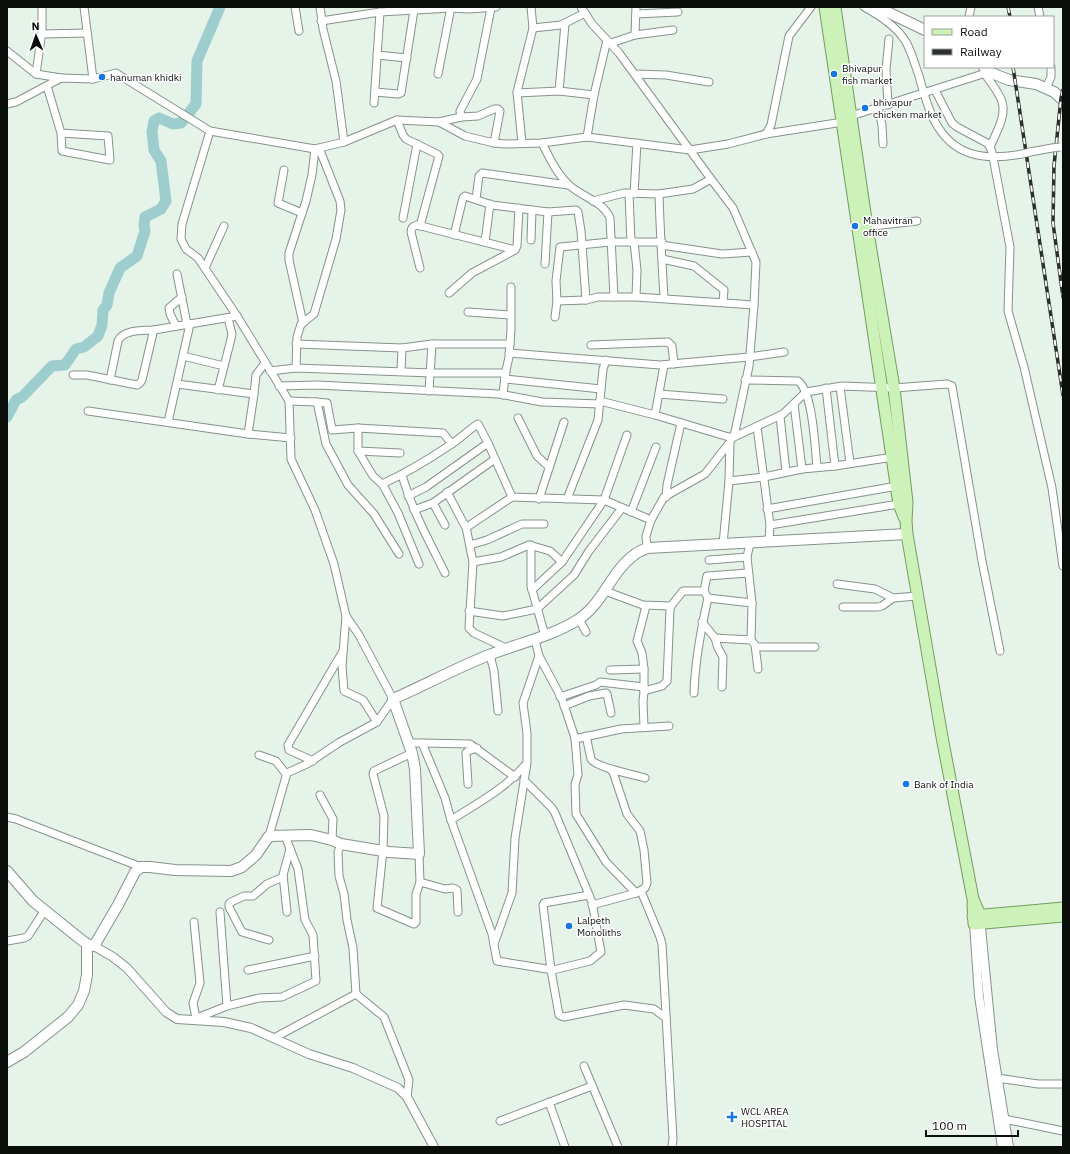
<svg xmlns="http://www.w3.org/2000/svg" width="1070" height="1154" viewBox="0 0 1070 1154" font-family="'IBM Plex Sans',sans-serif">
  <rect width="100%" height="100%" fill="#e5f3e9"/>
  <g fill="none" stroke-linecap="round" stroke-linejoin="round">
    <!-- river -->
    <polyline stroke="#9dcecd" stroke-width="11" points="7,417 16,400 22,397 52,366 65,365 76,349 84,347 98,336 102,325 103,310 107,305 109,293 120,268 137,256 145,231 144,225 145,217 161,209 166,201 161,161 154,150 152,132 154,121 159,118 173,124 181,123 196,104 197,61 220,7"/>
    <defs>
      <g id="minor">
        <polyline points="84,7 93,79"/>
        <polyline points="295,7 299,31"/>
        <polyline points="320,7 323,29 336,81 344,142"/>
        <polyline points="581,7 592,24 619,53 711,179 733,208 756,262 754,305 749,366 735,432 730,442 729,481 723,544"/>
        <path d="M864,7C879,15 897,27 906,42C912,53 915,65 919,76C923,91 927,106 934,120C953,157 984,161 1022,154"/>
        <polyline points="1038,7 1040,17"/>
        <polyline points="636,14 678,12"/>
        <polyline points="969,17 971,7"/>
        <polyline points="321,21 380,12 451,8 469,9 496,7"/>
        <polyline points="533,28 561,25 585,13"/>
        <polyline points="42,34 87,33"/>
        <polyline points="635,35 636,7"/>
        <polyline points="611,43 635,35 673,30"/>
        <polyline points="7,51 36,74 61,78"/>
        <polyline points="377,55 407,58"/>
        <path d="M984,73C990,81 997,90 1001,99C1008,114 996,133 990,147"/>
        <polyline points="36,74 42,31 42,7"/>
        <polyline points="438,74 451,7"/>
        <polyline points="635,74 666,75 709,82"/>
        <polyline points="47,86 61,133 62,151 110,160 108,136 61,133"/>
        <polyline points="1046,88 1051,77 1051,67"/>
        <polyline points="935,90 952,123 957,127 987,143 990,147 992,152 1010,247 1008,311 1024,367 1052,488 1063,566"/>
        <polyline points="559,91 565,24"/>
        <polyline points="375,92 398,94 401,93 414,10"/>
        <polyline points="517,93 559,91 594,95"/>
        <polyline points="374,103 380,12"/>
        <polyline points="7,104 16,102 61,78 93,79 116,73 210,131 315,149 344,142 397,120 439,122 465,136 494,143 505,144 542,143 587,137 690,150 728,144 766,134 843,122"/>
        <polyline points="888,105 886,69 889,39"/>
        <polyline points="878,108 882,125 883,144"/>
        <polyline points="461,117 478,116 494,109 498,109 500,111 494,143"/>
        <polyline points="848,117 989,72"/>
        <polyline points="397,120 403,135 406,139 437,154 439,156 420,226"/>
        <polyline points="439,122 461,117 460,111 477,79 491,8"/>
        <polyline points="210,131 182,224 181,239 186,249 198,258 237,316 289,401 291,459 315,510 334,564 346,616 359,635 393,699 377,722 340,742 307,764 287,773 269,836"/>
        <polyline points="766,134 771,125 789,36 811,7"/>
        <polyline points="587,137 594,95 607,40"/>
        <polyline points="522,143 517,92 533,28 531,7"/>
        <path d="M542,143C549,157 557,174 569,185C582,197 603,201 610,218L614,297"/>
        <polyline points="1030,152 1052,148"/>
        <polyline points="284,170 278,203 302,213"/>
        <polyline points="629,194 631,242"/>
        <polyline points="634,194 637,143"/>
        <path d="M659,194C660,229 662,263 664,298"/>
        <polyline points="476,199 479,176 482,173 568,185"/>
        <polyline points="593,201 624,193 659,194 693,189 711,179"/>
        <polyline points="403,218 417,144"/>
        <polyline points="864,227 917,221"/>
        <polyline points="454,235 463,198 465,196 492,205 548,212 576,210 578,212 581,231 586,300"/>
        <polyline points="531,240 532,210"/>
        <polyline points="485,242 490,204"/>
        <polyline points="634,242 637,270 636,297"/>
        <polyline points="661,245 722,254 752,252"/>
        <polyline points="662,259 694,266 724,290 723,302"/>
        <polyline points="545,264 548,212"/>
        <polyline points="205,268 224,226"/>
        <path d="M420,268L411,232C411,228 413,226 417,225L515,250"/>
        <polyline points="177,274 187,324"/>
        <polyline points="449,293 472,273 515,250 517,246 519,208"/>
        <polyline points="557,301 586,300 598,297 636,297 754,305"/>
        <polyline points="468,312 510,315"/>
        <polyline points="555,317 557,301 556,281 560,247 610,242 662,242"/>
        <polyline points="303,323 289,260 289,253 306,201 312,175 315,149"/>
        <polyline points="176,326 170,314 169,308 182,297"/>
        <polyline points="296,344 402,348 432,344 510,344"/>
        <polyline points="591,345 668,342 672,346 674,364"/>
        <polyline points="509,353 660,365 749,357 784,352"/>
        <polyline points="183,356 224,366"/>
        <polyline points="296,368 297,337 301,324 314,314 336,239 341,210 340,201 319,148"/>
        <polyline points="270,371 296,368 432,373 506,373"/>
        <polyline points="401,371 402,348"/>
        <polyline points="73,375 87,375 137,385 140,383 142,380 153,333 154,330 237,316"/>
        <polyline points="505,379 601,389"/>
        <path d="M110,380L118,341C124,329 143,331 154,330"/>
        <path d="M745,380L798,381C813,392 815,448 817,467"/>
        <polyline points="177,384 254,394"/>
        <polyline points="279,386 317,385 499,394 542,402 600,404"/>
        <polyline points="840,387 850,463"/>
        <polyline points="826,388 835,466"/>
        <polyline points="218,390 231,339 232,334 228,318"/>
        <polyline points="429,391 432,344"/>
        <polyline points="659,394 723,399"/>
        <polyline points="503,395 505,375 509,357 511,330 511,287"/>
        <polyline points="289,401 317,402 326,444 348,485 374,514 399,554"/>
        <polyline points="600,401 655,415 732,438 783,414 806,392 842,386 894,388 947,384 952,386 982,561 1000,651"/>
        <polyline points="316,402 327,403 332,430 358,428 443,433 452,444"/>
        <polyline points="794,404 802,469"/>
        <polyline points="88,411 248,434 291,438"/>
        <polyline points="655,415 664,365"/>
        <polyline points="780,416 786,472"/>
        <polyline points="518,418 537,456 549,467"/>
        <polyline points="168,422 190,324"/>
        <polyline points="757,427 770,525 769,542"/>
        <polyline points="358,428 358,451 373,476 383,485 398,513 419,564"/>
        <polyline points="248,434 254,394 256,375 265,363"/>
        <polyline points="358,451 400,453"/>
        <path d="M402,475C412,510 429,541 445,573"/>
        <polyline points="729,481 764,477 802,469 835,466 893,457"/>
        <path d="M382,484C406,473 428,460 450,445C460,439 468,430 478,424L488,443L512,497L604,500L651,520"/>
        <polyline points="447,492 465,526 467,527 512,497"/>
        <polyline points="408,496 426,487 488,443"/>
        <polyline points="666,497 667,485 681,423"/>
        <polyline points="539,499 564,422"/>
        <polyline points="567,499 598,420 603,369 606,360"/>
        <polyline points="433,503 445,525"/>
        <polyline points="767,509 897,486"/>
        <polyline points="414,510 433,503 495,459"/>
        <polyline points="631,512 656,447"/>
        <polyline points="770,525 899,504"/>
        <polyline points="466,527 473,562 469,628 474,633 508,649"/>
        <polyline points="750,543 747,557 752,603 751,640"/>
        <polyline points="470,545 487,540 522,524 544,524"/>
        <polyline points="531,545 531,586 545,636"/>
        <polyline points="647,548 646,536 651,520 664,497 705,474 730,442"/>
        <polyline points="709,560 747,557"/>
        <polyline points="473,562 501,557 529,545 550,551 562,562"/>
        <polyline points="837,584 875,589 893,598 917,596"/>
        <polyline points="532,590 562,562 604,500 627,435"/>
        <polyline points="605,591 643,605 671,606"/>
        <polyline points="704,591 707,576 748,573"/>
        <polyline points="843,607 878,607 882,606 893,598"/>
        <polyline points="469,611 503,616 537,609 574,575 589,551 622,508"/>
        <polyline points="346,616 342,666 344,691 363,700 377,722"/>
        <polyline points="579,619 586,632"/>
        <polyline points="702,622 715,638 718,648 723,657 722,687"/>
        <polyline points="715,638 751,640 755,645 758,669"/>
        <polyline points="756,647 815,647"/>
        <polyline points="490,655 494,671 498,711"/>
        <polyline points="539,656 562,699 575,738 578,775 575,784 576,814 606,862 636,893"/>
        <polyline points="610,670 644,669"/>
        <polyline points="644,691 662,686 667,681 670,609 671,606 683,591 704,591 708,598 752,603"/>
        <path d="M694,693C695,660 701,629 708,598"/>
        <polyline points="560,697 596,685 600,682 644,687"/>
        <polyline points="564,706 589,696 606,693 607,694 611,713"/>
        <polyline points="644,727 643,701 644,692 644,669 642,653 637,641 646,606"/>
        <path d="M586,736L591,759C595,767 635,775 645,778"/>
        <polyline points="575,739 621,729 669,726"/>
        <polyline points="409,743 422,743 445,798 451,820 492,934 497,961 553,970 590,961 601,952 592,902 555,813 552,808 524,780"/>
        <polyline points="422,743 470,744 515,777"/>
        <polyline points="412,753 374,771 373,774 384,816 383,850 377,908 414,924 416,922 416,894 420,882 419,854"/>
        <polyline points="259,755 276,761 286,774"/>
        <polyline points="313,761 289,750 288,745 343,651"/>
        <polyline points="468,784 466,753 468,751 477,748"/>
        <polyline points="320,795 333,819 332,840"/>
        <polyline points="7,817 16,819 141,867"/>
        <path d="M451,820C478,803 505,789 526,764"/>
        <polyline points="341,844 338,852 339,876 344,894 347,920 353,948 356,994"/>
        <polyline points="420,882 445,889 453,888 457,890 458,912"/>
        <polyline points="641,891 660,937 662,944 673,1139 672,1147"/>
        <polyline points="589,895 544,903 543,905 551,970 559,1015 564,1017 624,1005 654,1009 666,1018"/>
        <polyline points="592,905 636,893 645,888 647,883 644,850 640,831 627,814 613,772 610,769"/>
        <polyline points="220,912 227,1006"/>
        <polyline points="287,912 283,875 290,849"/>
        <polyline points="194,922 200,983 193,1003 196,1018"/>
        <polyline points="269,940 242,932 229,907 229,904 231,902 244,896 253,896 267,884 283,877"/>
        <polyline points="7,941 24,938 28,936 45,910"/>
        <polyline points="494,944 512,893 515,838 527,763 527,733 523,703 539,656 535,640"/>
        <polyline points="248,970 315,956"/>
        <polyline points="192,1020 227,1006 259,998 282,997 316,981 313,935 305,920 298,869 285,836"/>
        <polyline points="274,1038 356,994 384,1017 409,1080 407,1097"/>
        <polyline points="584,1066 618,1147"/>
        <polyline points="997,1078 1038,1084 1063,1084"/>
        <polyline points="549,1102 565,1147"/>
        <polyline points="1004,1119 1063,1131"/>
        <polyline points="500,1121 592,1086"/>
      </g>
      <g id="tertiary">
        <polyline points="980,918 993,1050 1009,1147"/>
        <polyline points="974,924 979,996 1002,1147"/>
        <polyline points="94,946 113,957 127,968 166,1012 177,1019 224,1022 251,1028 309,1054 353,1068 398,1088 407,1097 434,1147"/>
      </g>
      <g id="secondary">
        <polyline points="877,7 925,30"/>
        <polyline points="984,67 989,72 1009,80 1036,84 1054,92 1063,100"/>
        <polyline points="7,871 33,901 79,938 87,944 87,975 84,991 78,1005 68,1017 24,1052 7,1062"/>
        <path d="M87,944L94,946L118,905L135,872L141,867H150L175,870L231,871L242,867L256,855L269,836L311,835L332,840L341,844L389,852L419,854L415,769L412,753L393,699C425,685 456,668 489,655C519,643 551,637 579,619C603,603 611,572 634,555C637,552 643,550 647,548L907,534"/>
      </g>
      <g id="primary">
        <polyline points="825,7 899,504 904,517"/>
        <polyline points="835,7 867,227 894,388 907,502 906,521 907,534 942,737 973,899 980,915"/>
        <polyline points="973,904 974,924 1063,916"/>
        <polyline points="973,916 1063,908"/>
      </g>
    </defs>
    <!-- minor casing -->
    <use href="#minor" stroke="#86928a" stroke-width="9"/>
    <!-- tertiary casing -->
    <use href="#tertiary" stroke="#86928a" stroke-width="10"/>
    <!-- secondary casing -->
    <use href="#secondary" stroke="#86928a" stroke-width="12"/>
    <!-- primary casing -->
    <use href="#primary" stroke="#739d5e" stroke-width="13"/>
    <!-- minor -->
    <use href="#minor" stroke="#fff" stroke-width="7"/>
    <!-- tertiary -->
    <use href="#tertiary" stroke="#fff" stroke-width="8"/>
    <!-- secondary -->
    <use href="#secondary" stroke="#fff" stroke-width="10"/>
    <!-- primary -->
    <use href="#primary" stroke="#cdf2b9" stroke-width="11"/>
    <defs>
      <g id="rail">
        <polyline points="1008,7 1010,17"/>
        <polyline points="1013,67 1063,395"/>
        <polyline points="1063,90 1061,98 1054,166 1053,223 1063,297"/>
      </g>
    </defs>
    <!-- rail casing -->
    <use href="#rail" stroke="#2b302c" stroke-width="3.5"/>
    <!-- rail -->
    <use href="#rail" stroke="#fff" stroke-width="2" stroke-dasharray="6" stroke-linecap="butt"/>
    <defs>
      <g id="minor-bridge">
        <polyline points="1052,148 1060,147"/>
        <polyline points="1022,154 1030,152"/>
      </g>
    </defs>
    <!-- minor-bridge casing -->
    <use href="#minor-bridge" stroke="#86928a" stroke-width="9" stroke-linecap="butt"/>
    <!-- minor-bridge -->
    <use href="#minor-bridge" stroke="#fff" stroke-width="7"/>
  </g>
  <!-- markers -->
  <g fill="#1776df" stroke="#fff" stroke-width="1.5">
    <circle cx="834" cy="74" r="4"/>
    <circle cx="102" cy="77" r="4"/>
    <circle cx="865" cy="108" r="4"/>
    <circle cx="855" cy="226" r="4"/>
    <circle cx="906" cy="784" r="4"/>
    <circle cx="569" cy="926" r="4"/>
    <path d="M730 1111h4v4h4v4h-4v4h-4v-4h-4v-4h4z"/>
  </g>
  <g text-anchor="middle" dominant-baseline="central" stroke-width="3" stroke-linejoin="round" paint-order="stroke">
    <!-- poi labels -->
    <g font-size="10" fill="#0a0e0b" stroke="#fff" text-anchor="start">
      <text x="842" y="68">Bhivapur<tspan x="842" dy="12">fish market</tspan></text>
      <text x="110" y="77">hanuman khidki</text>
      <text x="873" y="102">bhivapur<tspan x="873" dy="12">chicken market</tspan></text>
      <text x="863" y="220">Mahavitran<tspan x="863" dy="12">office</tspan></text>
      <text x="914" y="784">Bank of India</text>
      <text x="577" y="920">Lalpeth<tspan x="577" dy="12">Monoliths</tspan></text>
      <text x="741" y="1111">WCL AREA<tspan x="741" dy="12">HOSPITAL</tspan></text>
    </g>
  </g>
  <!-- border -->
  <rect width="1070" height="1154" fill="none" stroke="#0a0e0b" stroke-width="16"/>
  <!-- legend -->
  <rect x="924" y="16" width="130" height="52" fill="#ffffff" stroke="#9d9f9d"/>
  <rect x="932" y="29" width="20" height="6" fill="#cdf2b9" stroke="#9d9f9d"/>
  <text x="960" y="36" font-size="12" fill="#0a0e0b">Road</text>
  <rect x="932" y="49" width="20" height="6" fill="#2b302c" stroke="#9d9f9d"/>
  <text x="960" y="56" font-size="12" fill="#0a0e0b">Railway</text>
  <!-- north arrow -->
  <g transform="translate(36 36) rotate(358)" stroke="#ffffff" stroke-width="3" paint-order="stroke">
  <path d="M0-3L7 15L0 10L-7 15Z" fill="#0a0e0b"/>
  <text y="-6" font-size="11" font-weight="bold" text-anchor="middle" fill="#0a0e0b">N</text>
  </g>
  <!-- scale -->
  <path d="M926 1130v6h92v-6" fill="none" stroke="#0a0e0b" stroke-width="2"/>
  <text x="932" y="1130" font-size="12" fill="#0a0e0b" stroke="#ffffff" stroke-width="3" paint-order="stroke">100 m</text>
</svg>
